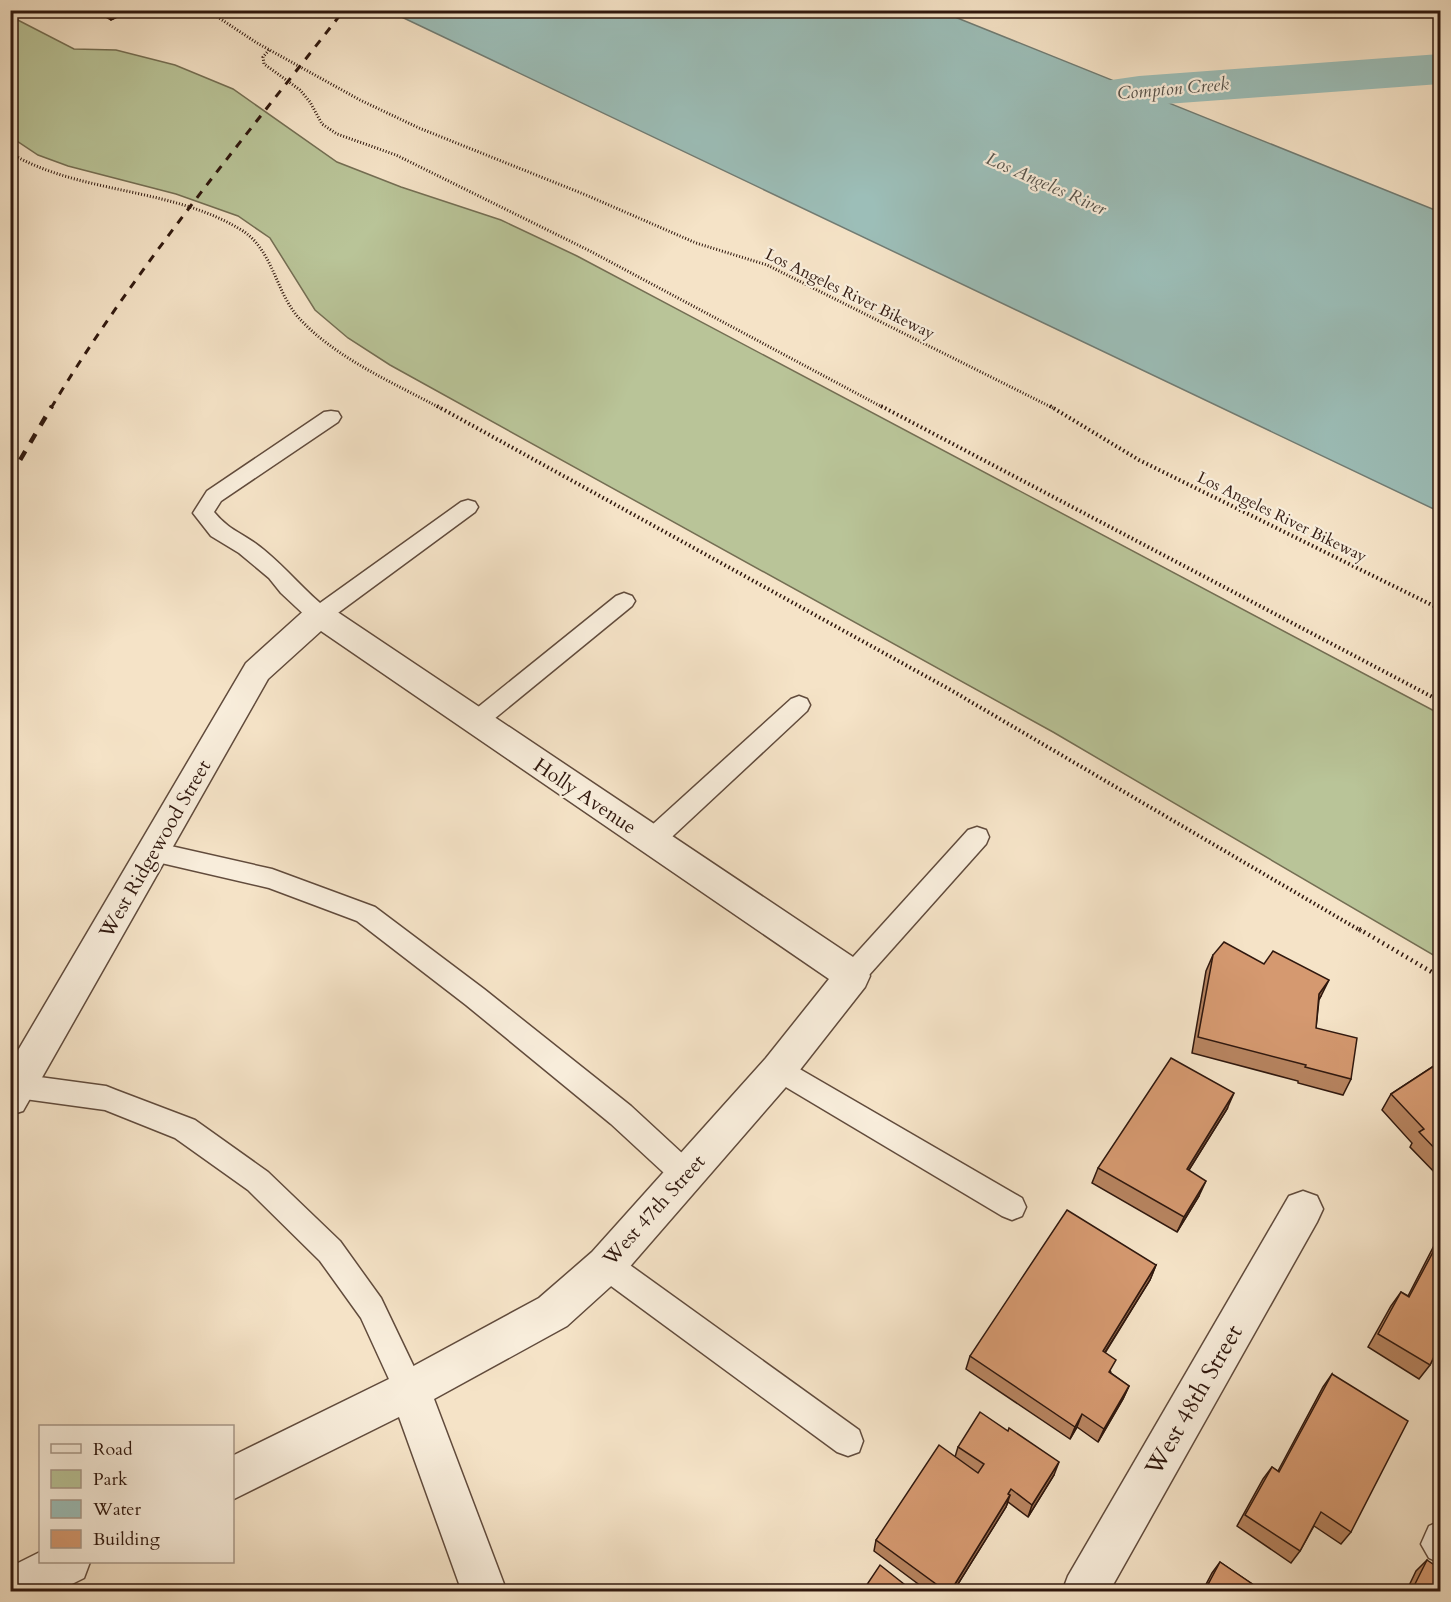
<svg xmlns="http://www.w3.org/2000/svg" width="1451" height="1602" viewBox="0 0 1451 1602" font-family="Cardo,serif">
  <rect width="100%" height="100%" fill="#f5e3c7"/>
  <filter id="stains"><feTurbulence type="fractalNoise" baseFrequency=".00333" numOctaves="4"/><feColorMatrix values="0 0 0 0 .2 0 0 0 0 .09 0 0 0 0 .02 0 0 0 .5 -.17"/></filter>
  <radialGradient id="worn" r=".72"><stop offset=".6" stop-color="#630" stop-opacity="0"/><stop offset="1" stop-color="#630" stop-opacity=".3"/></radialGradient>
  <!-- green -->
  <polygon fill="#b9c498" stroke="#746e53" stroke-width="1.5" points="10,16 74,49 116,50 175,65 233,89 337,162 401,187 501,220 577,256 1440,714 1440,959 1053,732 390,365 348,338 315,310 270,238 238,216 176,194 68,166 38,155 11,137"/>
  <!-- water -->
  <polygon fill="#9cbeb8" stroke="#717c74" stroke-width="1.5" points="389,11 940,11 1440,212 1440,512"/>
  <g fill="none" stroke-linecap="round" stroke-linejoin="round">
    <!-- river -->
    <polygon fill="#9cbeb8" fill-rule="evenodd" points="1440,54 1440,84 1139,106 1039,119 1021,115 1014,104 1021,93 1139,76"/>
    <defs>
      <g id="service">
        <path d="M331,411L338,412L341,417L338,422L221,501L214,512C227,528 239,532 255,543C279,560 298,584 320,603L461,502L468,500L475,502L478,507L475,512L327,621L319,623L311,621L281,593L269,578L239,553L211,536L193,513L207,491L324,412Z"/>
        <polygon points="624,593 632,596 635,601 632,606 483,728 475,731 467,728 463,722 467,716 616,596"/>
        <polygon points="799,696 807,699 810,705 807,711 660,848 651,851 642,848 639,841 642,834 791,699"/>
        <polygon points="977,827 986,830 989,837 986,844 861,984 852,987 843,984 839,976 843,968 968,830"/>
        <polygon points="153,842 272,869 375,907 484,989 631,1106 696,1166 700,1175 696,1184 686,1188 676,1184 611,1124 466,1005 357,921 269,888 144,859 141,852 144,845"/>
        <polygon points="779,1057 1022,1198 1026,1207 1022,1216 1012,1220 1002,1216 769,1077 766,1069 769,1061"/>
        <polygon points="10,1073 106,1086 116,1090 195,1120 268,1172 340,1241 381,1298 425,1390 421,1401 410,1405 399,1401 361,1318 320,1261 248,1190 175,1138 105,1110 10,1097"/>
        <polygon points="606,1251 616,1255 859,1430 863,1441 859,1452 848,1456 837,1452 596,1275 592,1265 596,1255"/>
        <polygon points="1440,1521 1440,1563 1429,1558 1421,1544 1429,1526"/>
      </g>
      <g id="minor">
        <polygon points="319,604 330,607 865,965 870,976 865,987 792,1080 620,1278 567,1326 434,1399 507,1592 462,1592 399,1417 232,1500 232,1456 395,1376 539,1298 592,1252 766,1058 829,979 321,631 268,679 23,1111 10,1115 10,1064 246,663 308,607"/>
        <polygon points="1303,1191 1317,1196 1323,1209 1317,1222 1109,1592 1062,1592 1068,1576 1289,1196"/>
        <polygon points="40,1552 40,1562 90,1562 84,1578 56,1592 10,1592 10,1567"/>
      </g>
    </defs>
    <!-- service casing -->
    <use href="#service" stroke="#614b3c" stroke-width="3"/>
    <!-- minor casing -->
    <use href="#minor" stroke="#614b3c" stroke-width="3"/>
    <!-- path-far2 -->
    <g stroke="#30180e" stroke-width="3" stroke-dasharray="1 2" stroke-linecap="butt">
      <polyline points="207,10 257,43 360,100 419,128 586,195 696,243 767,265 1053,408"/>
      <polyline points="269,50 263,57 264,64 300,90 310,102 322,124 337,134 396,155 590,251 884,408"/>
      <path d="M10,153C80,194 168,187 238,228C273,247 274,289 298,317C335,358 392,382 440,408"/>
    </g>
    <!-- path-far1 -->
    <g stroke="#30180e" stroke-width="4" stroke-dasharray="1.5 3" stroke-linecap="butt">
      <polyline points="437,406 949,689 1361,931"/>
      <polyline points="881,406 1440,701"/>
      <polyline points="1050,406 1139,460 1440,609"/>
    </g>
    <!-- path -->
    <polyline stroke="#30180e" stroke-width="4.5" stroke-dasharray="1.5 4" stroke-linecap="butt" points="1359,929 1440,977"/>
    <!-- service -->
    <use href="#service" fill="#f8eddb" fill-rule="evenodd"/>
    <!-- minor -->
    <use href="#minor" fill="#f8eddb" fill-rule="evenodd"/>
    <!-- rail-far1 -->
    <path stroke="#30180e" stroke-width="3" stroke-dasharray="8 8" stroke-linecap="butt" d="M51,408C136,267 243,140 344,10"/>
    <!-- rail -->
    <polyline stroke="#30180e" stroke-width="4.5" stroke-dasharray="10 10" stroke-linecap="butt" points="10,477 52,406"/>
  </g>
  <!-- wall -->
  <g fill="#b78460" stroke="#30180e" stroke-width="1.5">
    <polygon points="93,10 132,10 111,20"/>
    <polygon points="1213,955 1321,996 1319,1000 1316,1028 1351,1079 1343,1095 1298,1083 1298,1081 1192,1053 1206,971"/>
    <polygon points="1440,1062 1440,1176 1439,1177 1410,1147 1412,1143 1382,1110 1391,1094"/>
    <polygon points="1227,1109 1189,1170 1199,1196 1177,1232 1092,1183 1098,1168"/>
    <polygon points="1440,1234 1440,1344 1430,1365 1419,1379 1368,1347 1391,1306 1401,1292 1408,1296"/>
    <polygon points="1156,1265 1150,1280 1105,1353 1111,1373 1129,1386 1123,1399 1098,1442 1077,1427 1070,1439 966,1369 970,1356"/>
    <polygon points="1332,1374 1351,1532 1341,1544 1314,1526 1300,1551 1291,1563 1237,1526 1263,1479 1272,1467 1278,1471 1323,1387"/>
    <polygon points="958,1447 1054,1475 1028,1517 1008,1502 1006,1507 953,1592 929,1592 874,1551 876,1540 955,1457"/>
    <polygon points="1427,1560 1440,1592 1406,1592 1416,1571"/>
    <polygon points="1220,1562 1264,1592 1202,1592 1212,1573"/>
  </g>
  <!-- shaded-wall -->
  <g fill="#956b4e" stroke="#30180e" stroke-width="1.5">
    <polygon points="109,10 132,10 111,20"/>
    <polygon points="1329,980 1321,996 1311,1010 1319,994"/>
    <polygon points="1234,1093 1227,1109 1180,1184 1187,1169"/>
    <polygon points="1206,1181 1199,1196 1177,1232 1184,1217"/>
    <polygon points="1156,1265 1150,1280 1097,1365 1103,1351"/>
    <polygon points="1129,1386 1123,1399 1098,1442 1104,1429"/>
    <polygon points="1082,1414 1077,1427 1070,1439 1075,1427"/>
    <polygon points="1059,1462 1054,1475 1028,1517 1032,1505"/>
    <polygon points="1010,1495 1006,1507 953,1592 950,1592"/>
  </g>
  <!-- building -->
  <g fill="#d59970" stroke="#30180e" stroke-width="1.5">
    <polygon points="1224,942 1264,964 1273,951 1329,980 1319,994 1316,1028 1357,1038 1351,1079 1305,1067 1306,1065 1198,1037 1213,955"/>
    <polygon points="1171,1058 1234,1093 1187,1169 1206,1181 1184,1217 1098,1168"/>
    <polygon points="1440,1062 1440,1154 1419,1132 1424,1129 1391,1094"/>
    <polygon points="1067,1210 1156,1265 1103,1351 1116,1360 1109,1372 1129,1386 1104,1429 1082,1414 1075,1427 970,1356"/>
    <polygon points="1440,1239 1440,1344 1430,1365 1378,1334 1401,1292 1409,1297"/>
    <polygon points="1332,1374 1408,1421 1351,1532 1321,1512 1300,1551 1245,1515 1272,1467 1279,1472"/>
    <polygon points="980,1412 1008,1431 1009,1428 1059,1462 1032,1505 1011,1489 1008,1494 1010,1495 950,1592 947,1592 876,1540 939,1445 978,1473 984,1464 958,1447"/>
    <polygon points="1427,1560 1440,1569 1440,1592 1411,1592"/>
    <polygon points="1220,1562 1264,1592 1204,1592"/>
    <polygon points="880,1565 914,1592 862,1592"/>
  </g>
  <g text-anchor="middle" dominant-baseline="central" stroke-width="4.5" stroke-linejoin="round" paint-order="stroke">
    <!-- far-street labels -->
    <g font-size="16" fill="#30180e" stroke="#f8eddb">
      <text transform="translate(850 294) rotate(26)">Los Angeles River Bikeway</text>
      <text transform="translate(1282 517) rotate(26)">Los Angeles River Bikeway</text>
    </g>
    <!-- far-water labels -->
    <g font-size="18" font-style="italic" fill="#56524a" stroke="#f8eddb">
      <text transform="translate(1173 89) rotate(-5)">Compton Creek</text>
      <text transform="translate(1046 184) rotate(24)">Los Angeles River</text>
    </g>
    <!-- street labels -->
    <g font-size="20" fill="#30180e" stroke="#f8eddb">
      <text transform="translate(585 796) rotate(34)">Holly Avenue</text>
      <text transform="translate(155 849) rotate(-60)">West Ridgewood Street</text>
      <text transform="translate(654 1210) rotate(-48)">West 47th Street</text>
    </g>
    <!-- near-street labels -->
    <g font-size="24" fill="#30180e" stroke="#f8eddb">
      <text transform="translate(1194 1400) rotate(-60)">West 48th Street</text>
    </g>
  </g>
  <!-- margin -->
  <rect width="1451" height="1602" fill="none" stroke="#f5e3c7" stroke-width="36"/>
  <rect x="12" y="12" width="1427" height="1578" fill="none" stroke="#30180e" stroke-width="3"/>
  <rect x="18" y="18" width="1415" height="1566" fill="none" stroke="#30180e" stroke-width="1.5"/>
  <!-- legend -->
  <rect x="39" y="1425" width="195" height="138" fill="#f8eddb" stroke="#a89889" stroke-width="1.5"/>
  <rect x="51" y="1444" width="30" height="9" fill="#f8eddb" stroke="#a89889" stroke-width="1.5"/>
  <text x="93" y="1455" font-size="18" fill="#30180e">Road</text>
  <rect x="51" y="1470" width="30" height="18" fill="#b9c498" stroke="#a89889" stroke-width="1.5"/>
  <text x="93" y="1485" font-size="18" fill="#30180e">Park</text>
  <rect x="51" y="1500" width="30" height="18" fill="#9cbeb8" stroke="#a89889" stroke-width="1.5"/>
  <text x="93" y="1515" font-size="18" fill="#30180e">Water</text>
  <rect x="51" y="1530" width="30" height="18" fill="#d59970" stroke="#a89889" stroke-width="1.5"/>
  <text x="93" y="1545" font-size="18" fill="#30180e">Building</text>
  <rect width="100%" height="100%" filter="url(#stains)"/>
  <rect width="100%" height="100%" fill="url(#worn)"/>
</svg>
